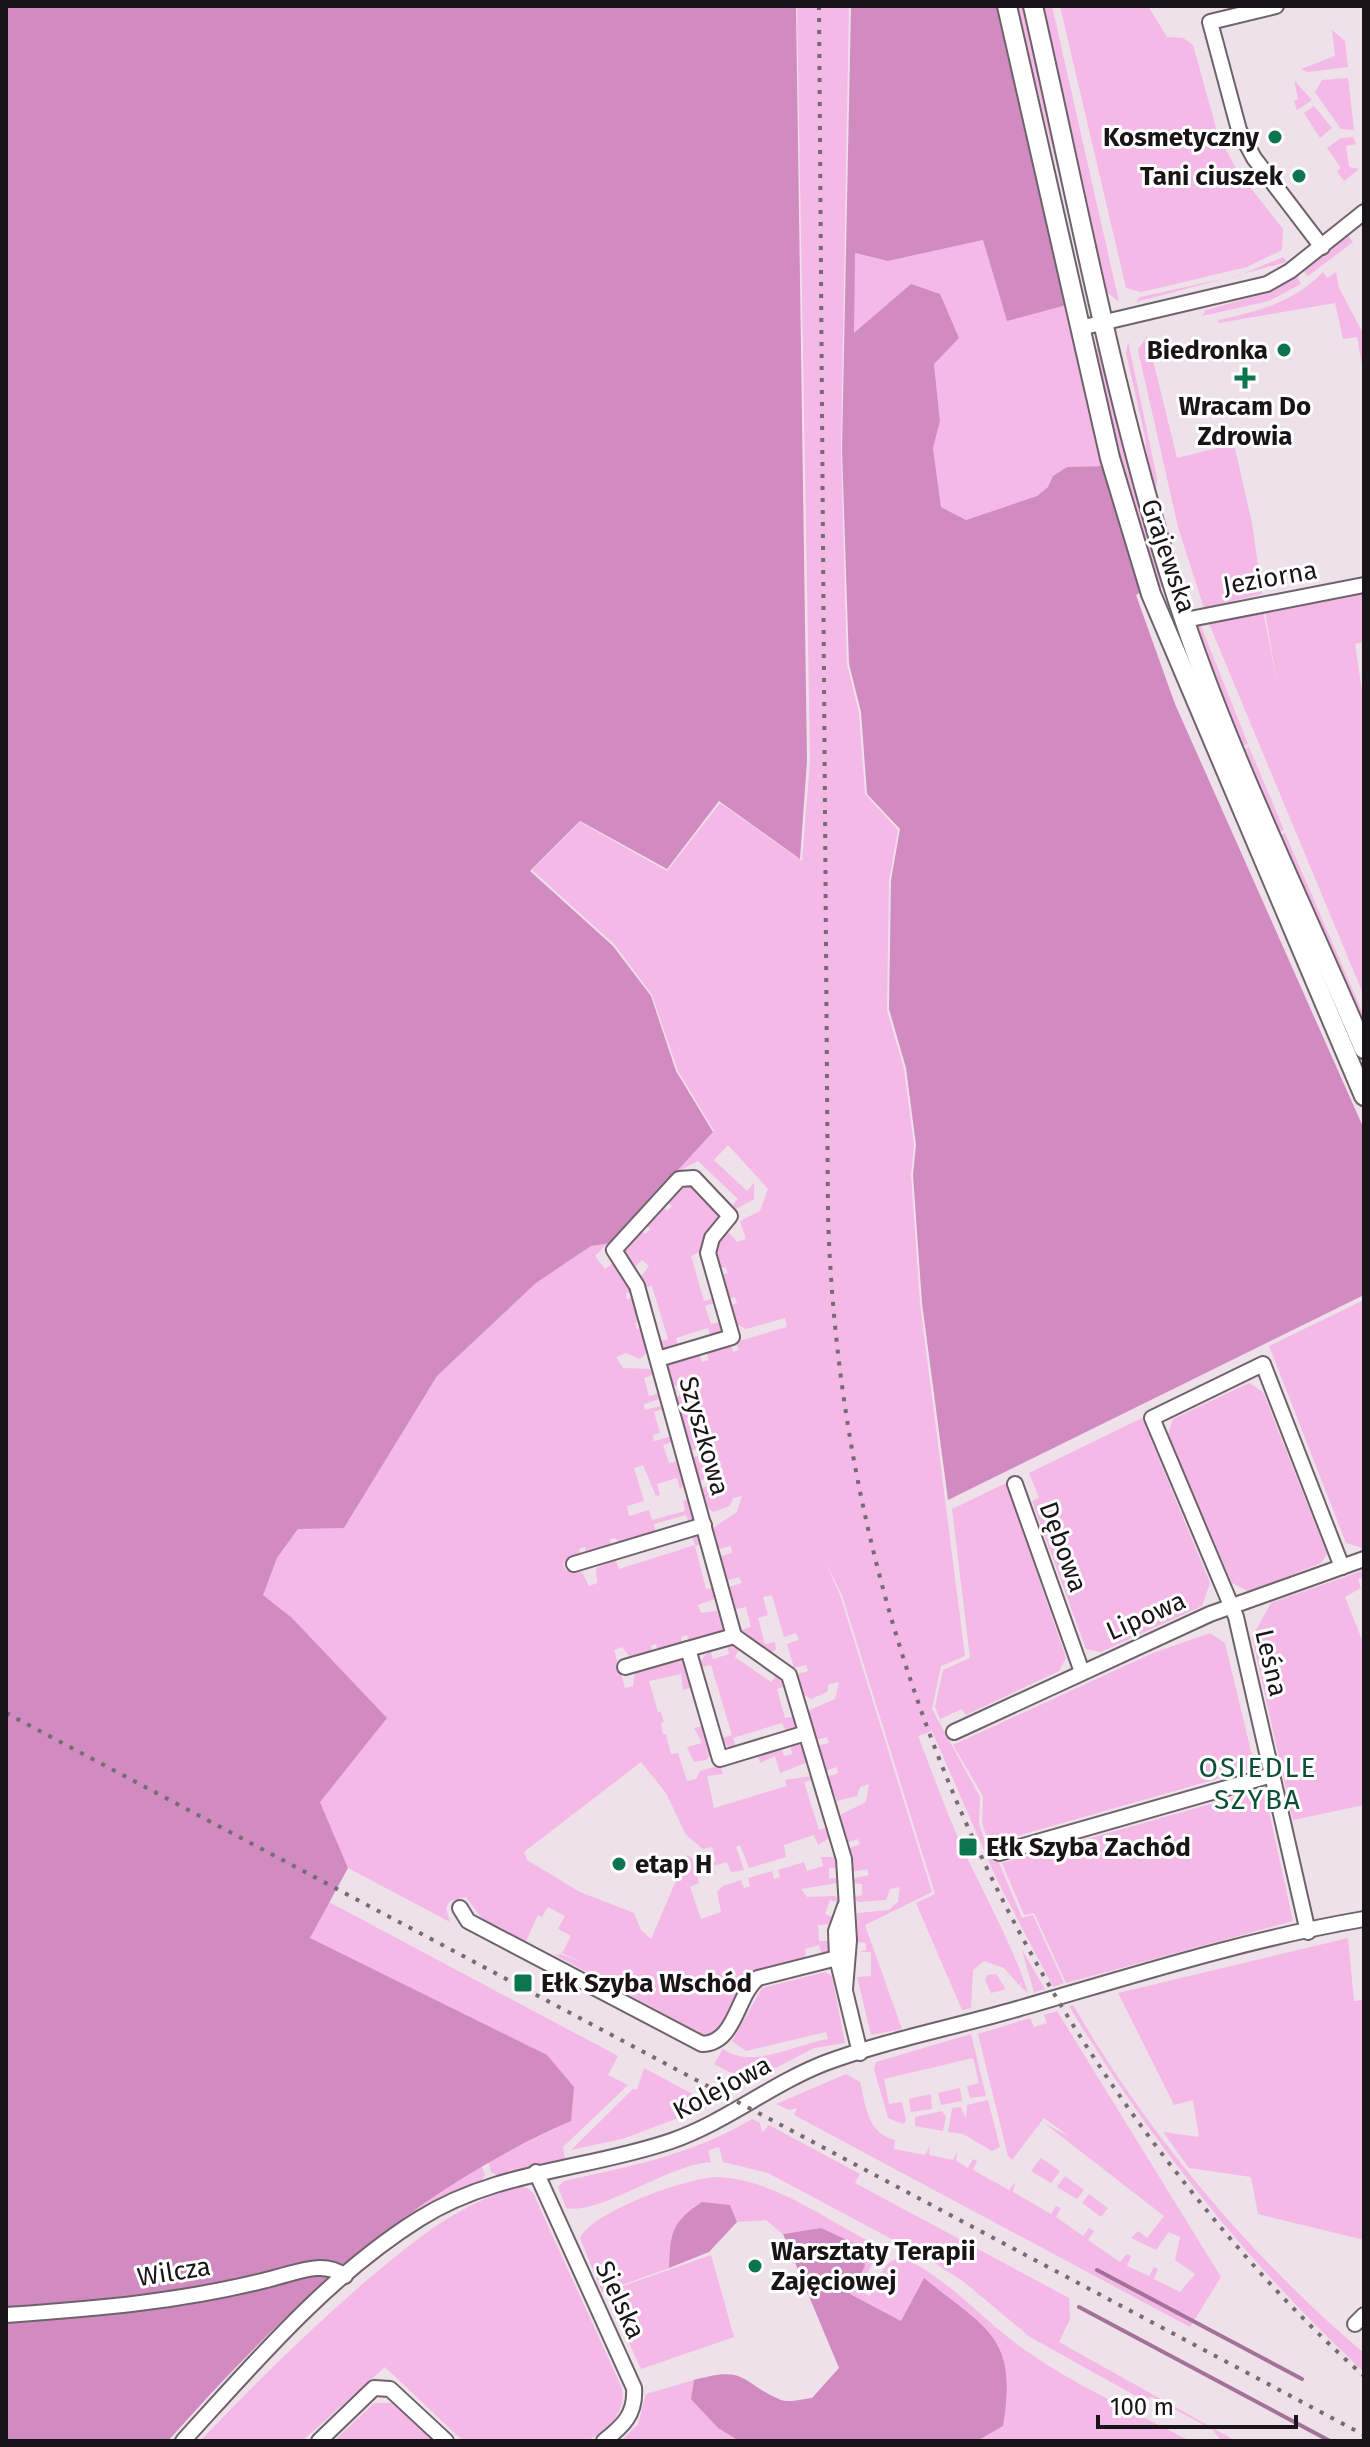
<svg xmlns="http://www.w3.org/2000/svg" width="1370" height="2447" viewBox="0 0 1370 2447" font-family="'Fira Sans',sans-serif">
  <rect width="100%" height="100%" fill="#eee1ea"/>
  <!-- green -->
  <g fill="#f4b9e6">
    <path d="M797,6H849L841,449L847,664L859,713L865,794L898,830L889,881L887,1010L904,1069L914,1145L911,1175L920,1303L965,1656L941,1666L932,1709L980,1797L979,1824L987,1847L992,1846L1022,1918L1033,1915L1064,1983L1053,1987L996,1878L932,1731L918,1736C933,1774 946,1812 964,1851C986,1899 1012,1943 1028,1993L1020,1986L1023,1981L1019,1985L1004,1968L984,1961L973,1970L971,2008L962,2010L916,1903L935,1894L842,1595L825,1562L840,1595L932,1892L865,1925L902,2029L871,2035L857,1977L871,1976V1952H859L866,1950V1943L858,1942L857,1913L889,1910L898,1902L900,1887L890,1889L886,1900L858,1902L852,1898L862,1895V1884L852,1883L851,1879L869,1875L867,1869L851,1872L848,1849L860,1844L858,1839L846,1843L839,1820L842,1814L866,1802L869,1784L860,1787L857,1796L837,1801L827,1777L838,1773L837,1767L825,1771L817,1746L829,1743L827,1737L816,1740L808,1716L810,1710L835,1699L839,1682L829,1684L827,1692L811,1699L801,1693L795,1675L808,1671L806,1665L794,1668L787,1644L799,1640L796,1633L784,1637L772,1595L763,1597L768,1615L758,1618L765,1644L775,1642L776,1650L768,1653L743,1635L741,1630L751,1627L746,1607L736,1609L729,1587L742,1583L739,1577L728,1580L721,1556L732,1553L731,1546L719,1549L713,1528L737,1512L742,1496L733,1498L730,1506L713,1512L708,1508L702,1488L710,1485L709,1478L699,1481L692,1458L701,1454L699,1448L690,1451L675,1402L679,1395L691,1391L689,1384L672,1386L666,1368L670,1362L699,1353L702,1362L709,1360L706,1351L730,1344L733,1352L739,1350L736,1342L787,1327L785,1318L746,1329L734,1323L729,1306L737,1303L735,1297L727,1300L720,1275L728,1273L725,1267L718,1269L713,1249L727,1231L737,1242L746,1239L740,1221L760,1211L768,1189L728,1145L714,1160L747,1191L754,1183V1199L734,1210L731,1207L738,1199L698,1161L683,1169L595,1256L605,1269L615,1262L632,1291L626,1293L627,1299L635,1297L642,1321L635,1323L637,1329L644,1328L649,1351L640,1359L626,1353L616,1357L623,1368L649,1369L655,1374L644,1378L649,1396L660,1393L662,1398L644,1404L645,1410L664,1405L665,1408L654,1412L660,1433L653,1435L654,1441L673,1436L674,1441L663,1445L669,1463L680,1461L686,1484L680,1489L677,1478L657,1484L660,1495L656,1496L643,1465L634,1468L644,1501L627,1506L629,1516L649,1510L652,1520L685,1511L683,1501L687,1500L696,1517L689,1524L686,1515L654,1524L656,1534L619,1545L616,1538L610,1539L612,1547L588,1555L585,1547L579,1549L581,1557L563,1563L566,1571L582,1572L589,1586L597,1583L596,1568L615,1559L619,1569L695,1545L692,1535L703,1538L705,1543L695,1546L706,1589L717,1587V1598L698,1605L701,1613L721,1610L726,1626L724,1631L689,1643L687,1635L681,1637L683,1645L658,1652L656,1644L651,1646L653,1654L631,1658L622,1647L614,1650L625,1688L633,1686L635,1671L677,1658L685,1661L694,1687L683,1690L681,1674L649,1681L658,1712H661L664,1722L661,1723L663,1734H666L671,1754L678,1753L687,1781L696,1779L700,1771L720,1765L723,1774L707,1776L714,1808L787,1786L785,1780L812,1776L814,1779L804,1782L819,1830L829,1827V1838L818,1845L814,1835L784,1845L786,1857L749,1868L740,1845L736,1847L744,1870L731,1872L727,1862L713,1866L716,1875L707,1864L716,1861L712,1847L703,1849L686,1835L666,1793L641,1762L524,1852L527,1860L580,1892L634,1913L641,1930L651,1939L687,1855L692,1858L699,1883L690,1887L701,1919L721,1912L717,1892L723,1886L741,1880L744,1888L750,1886L748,1878L772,1871L774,1879L780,1877L778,1870L804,1862L807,1871L823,1866L821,1857H835L839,1868H829V1878L839,1879L837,1883L801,1889L807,1897L835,1896L840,1900V1903L830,1900L825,1914L834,1918L832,1924L818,1925L819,1941H831V1952L822,1955L819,1945L805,1949L806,1959L753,1973L719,2030L701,2037L697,2036L698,2032L555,1955L561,1954L584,1963L562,1953L571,1936L558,1929L565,1916L548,1907L542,1917L538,1915L526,1941L483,1920L466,1897L450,1901L446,1908L450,1922L348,1868L320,1802L262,1595L277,1558L299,1528H344L437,1376L536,1283L591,1246L611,1243L714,1131L678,1071L652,995L615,945L532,870L580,822L667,871L720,803L802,861L810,761Z"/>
    <polygon points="1016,6 1024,6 1091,301"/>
    <polygon points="1041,6 1052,6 1119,302 1106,291"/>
    <polygon points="1060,6 1148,6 1167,37 1183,38 1193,45 1218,135 1238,172 1283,229 1282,250 1247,267 1141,292 1126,288"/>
    <polygon points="1332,30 1345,41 1348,67 1308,72 1301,69 1335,56"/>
    <polygon points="1348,78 1354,130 1341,129 1315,92 1322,80"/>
    <polygon points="1294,80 1312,100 1297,110 1294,101 1298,99"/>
    <polygon points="1314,106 1332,128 1320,138 1304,113"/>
    <polygon points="1353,137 1356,144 1346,146 1349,167 1359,169 1344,181 1337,171 1341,168 1327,148 1341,138"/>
    <polygon points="1348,236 1353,242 1308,276 1304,271"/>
    <polygon points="983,240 1007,320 1067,305 1104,466 1067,467 1053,476 1048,487 1037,496 966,520 941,507 933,447 940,420 934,363 959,338 951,322 854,334 854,253 888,261"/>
    <polygon points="1283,257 1287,262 1136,302 1140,297 1240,275"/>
    <path d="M1323,272L1327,278L1336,272L1339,288L1364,335V376L1357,337L1343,339L1335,303L1219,323L1218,320C1258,311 1293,303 1323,272Z"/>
    <polygon points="1297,276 1301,284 1269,301 1202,316 1206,310 1267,293"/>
    <polygon points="1147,336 1177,458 1234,444 1252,523 1262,594 1204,608 1178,527 1138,350"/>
    <polygon points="1100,339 1165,586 1158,588 1119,456 1095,355"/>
    <polygon points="1128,341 1157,478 1157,488 1148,470 1145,437 1126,353"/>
    <polygon points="1364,594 1364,642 1355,644 1364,704 1364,996 1208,621 1263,610 1277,683 1265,611"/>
    <polygon points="1199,621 1248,744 1243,746 1196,626"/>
    <polygon points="1249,747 1284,830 1280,832 1245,749"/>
    <polygon points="1285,833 1364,1016 1364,1028 1281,834"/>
    <polygon points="689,1184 720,1215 703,1250 691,1256 704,1301 714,1298 715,1303 705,1306 711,1324 721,1322 722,1331 711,1337 708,1328 676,1338 678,1347 665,1349 658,1342 668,1339 652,1286 643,1288 640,1278 649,1266 642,1260 635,1267 630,1266 620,1247 638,1227 645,1234 650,1229 643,1222 661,1204 667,1211 672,1206 665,1199 678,1186"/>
    <polygon points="1364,1300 1364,1548 1362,1548 1346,1543 1269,1346"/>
    <polygon points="1249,1383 1263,1392 1327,1554 1321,1563 1250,1592 1232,1583 1168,1435 1173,1419"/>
    <polygon points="1142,1418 1210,1583 1202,1606 1101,1652 1086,1649 1032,1501 1039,1498 1029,1473"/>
    <polygon points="1006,1483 1066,1658 1059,1671 966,1715 962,1709 940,1719 935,1707 943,1670 970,1658 952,1509"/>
    <polygon points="1364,1570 1364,1577 1358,1579 1361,1588 1345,1597 1364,1645 1364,1805 1293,1820 1252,1637 1271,1603"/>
    <polygon points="1210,1633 1225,1643 1255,1768 989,1844 982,1823 983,1796 953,1745 1153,1653"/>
    <polygon points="727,1644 740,1648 735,1657 771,1682 777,1675 786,1686 777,1689 785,1718 795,1716 795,1730 786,1732 782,1723 733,1738 736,1748 727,1746 722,1738 732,1735 711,1665 702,1667 701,1661 710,1649 713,1659 729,1654"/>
    <polygon points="705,1725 712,1753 706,1760 694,1762 687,1747 702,1743 694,1728"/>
    <polygon points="797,1743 804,1748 808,1762 780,1773 775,1756 760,1763 758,1754 781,1747 784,1756 792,1754 790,1744"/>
    <polygon points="1264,1789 1293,1921 1066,1983 1034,1913 1024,1915 1002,1863"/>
    <polygon points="329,1902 618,2056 608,2075 628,2085 563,2147 565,2159 497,2175 491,2172 488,2161 571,2121 310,1938"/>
    <polygon points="1348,1938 1354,2001 1364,2000 1364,2240 1258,2214 1251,2177 1189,2168 1163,2132 1199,2137 1193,2100 1174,2105 1118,1993"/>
    <polygon points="1022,1950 1045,1989 1034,1992"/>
    <path d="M825,1972L832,1976L845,2043L814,2048L749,2082L714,2064L723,2049C752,2070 796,2044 828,2039L826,2032L746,2051L732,2041L762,1988Z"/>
    <polygon points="996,1974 1006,1989 991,1993 985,1980 987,1975"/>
    <path d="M1073,2005C1147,2133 1250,2257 1364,2353V2372C1248,2264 1150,2141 1069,2006Z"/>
    <path d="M1057,2011L1221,2277L1190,2327L794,2115L797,2108L789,2110L776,2104L846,2074L860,2082C866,2106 867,2133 895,2140L894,2149L925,2155L930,2146L929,2155L953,2160L957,2151L956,2161L968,2168L973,2159L977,2161L973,2170L1009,2190L1015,2182L1013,2192L1051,2214L1056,2206L1061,2208L1056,2217L1083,2236L1089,2228L1094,2231L1088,2240L1120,2262L1127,2254L1131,2256L1127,2266L1149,2276L1154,2267L1158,2269L1154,2279L1180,2292L1195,2274L1175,2260L1180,2237L1169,2232L1156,2250L1131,2238L1138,2231L1147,2238L1164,2216L1044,2123L1070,2137L1044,2118L1012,2160L1008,2156L978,2034L1030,2018L1034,2027L1047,2023L1044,2015Z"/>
    <polygon points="971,2034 986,2096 970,2098 967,2086 979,2083 973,2058 884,2079 889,2104 902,2102 906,2121 903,2124 888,2118 874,2069 876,2062"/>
    <polygon points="644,2068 713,2105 622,2139 571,2150 633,2089 637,2090"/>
    <polygon points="960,2088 962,2101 941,2105 938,2093"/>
    <polygon points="931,2094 932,2109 911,2112 909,2099"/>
    <polygon points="988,2100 1000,2147 992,2151 963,2134 948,2132 952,2108 961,2107 966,2119 967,2105"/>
    <polygon points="942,2111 946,2117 943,2131 915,2126 915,2117"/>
    <path d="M752,2119L760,2123L762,2133L769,2125L860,2174L855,2183L1069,2298L1070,2319L1059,2342L1236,2441H1221L1213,2430L1152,2397L1143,2400L1030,2337L964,2282L927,2258L768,2173L723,2162L719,2147L708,2150L711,2162C667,2165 598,2216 566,2208L558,2187L564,2181C631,2166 692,2155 752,2119Z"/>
    <polygon points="1041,2158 1060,2171 1051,2183 1031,2171"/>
    <polygon points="481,2165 485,2175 482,2180 427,2205 379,2239 369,2241"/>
    <polygon points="1065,2176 1084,2190 1077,2199 1057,2187"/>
    <path d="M714,2177C769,2177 822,2217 870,2242L876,2257L859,2290L870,2296C876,2285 884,2258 899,2259C924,2260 979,2313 999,2330C1055,2377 1126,2407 1190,2441H977L1003,2426L924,2278L901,2321L850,2294L865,2266L822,2228L783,2234L766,2220L737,2222L730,2205L670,2247L669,2268L602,2292L580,2238C594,2211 682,2180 714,2177Z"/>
    <path d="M518,2187L528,2188L533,2193L622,2388C627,2410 608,2432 588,2440C574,2446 484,2441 463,2441L385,2367L302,2441H200C252,2387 303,2336 359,2287C409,2245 454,2205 518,2187Z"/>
    <polygon points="1089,2194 1108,2208 1101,2217 1082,2203"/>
    <polygon points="711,2255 734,2337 641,2369 606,2292"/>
    <polygon points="694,2380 692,2399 718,2428 739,2441 621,2441 638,2424 646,2394"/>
    <polygon points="374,2403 394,2403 434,2441 334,2441"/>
  </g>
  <!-- forest -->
  <g fill="#d18bc1">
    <path d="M6,6H796L807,761L800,859L719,801L667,869L580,821L530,871L613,946L651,996L676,1071L713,1132L611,1243L591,1246L536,1283L437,1376L344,1528L298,1529L277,1558L263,1595L292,1618L387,1718L320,1802L348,1868L310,1938L547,2055L574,2087L571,2121C408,2192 284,2310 168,2441H6Z"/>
    <polygon points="851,6 999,6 1067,305 1007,321 983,240 888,261 855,253 854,333 911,284 940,294 959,338 934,364 940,421 933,448 941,507 966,520 1037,496 1048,487 1053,476 1067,467 1104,466 1141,592 1136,595 1175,704 1364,1129 1364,1295 948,1500 922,1303 913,1175 916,1145 906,1068 889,1009 891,880 900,829 867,794 861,712 849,664 842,449"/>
    <path d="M702,2202L730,2205L737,2222L709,2252L669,2268C670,2232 672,2222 702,2202Z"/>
    <path d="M821,2228L862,2247L865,2266L850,2294L901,2321L924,2278C987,2330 1018,2335 1003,2426L977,2441H739L718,2428L691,2399L694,2380C748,2365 739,2382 781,2400C789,2403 803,2399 812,2398L839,2368L783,2234Z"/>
  </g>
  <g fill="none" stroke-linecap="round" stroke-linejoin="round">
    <!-- stream -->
    <g stroke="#a47299" stroke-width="4">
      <polyline points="1097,2270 1302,2379"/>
      <polyline points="1079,2307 1330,2441"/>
    </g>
    <defs>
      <g id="minor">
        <polyline points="1276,6 1210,22 1239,130 1254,158 1322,247"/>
        <polyline points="1080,328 1267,284 1290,271 1364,212"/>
        <polyline points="1185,620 1364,585"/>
        <polyline points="658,1359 732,1337 708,1253 712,1238 730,1216 694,1178 679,1179 614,1250 637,1286 734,1636"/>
        <polyline points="1015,1484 1082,1672"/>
        <polyline points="574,1564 704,1525"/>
        <polyline points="625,1667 688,1649"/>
        <polyline points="954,1732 1210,1614 1364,1559"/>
        <polyline points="806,1733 720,1759 688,1649 734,1636 789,1675 844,1859 849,1940 845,1989"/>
        <polyline points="999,1853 1272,1775"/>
        <polyline points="845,1906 836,1931 837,1958 860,2053"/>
        <path d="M460,1908L468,1921L702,2044C736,2043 736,1996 758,1978L837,1958"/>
        <polyline points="1308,1932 1236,1617 1152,1418 1263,1364 1342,1567"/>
        <path d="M536,2172L634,2388C636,2414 623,2426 604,2441"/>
        <path d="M6,2315C95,2309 187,2301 274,2278C298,2272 324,2260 345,2276"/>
        <polyline points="1355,2324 1364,2315"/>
        <path d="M183,2441C255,2362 328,2276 419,2219C497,2170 586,2170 671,2141C726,2122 771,2084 825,2063C884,2041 955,2027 1017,2009C1131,1976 1247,1939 1364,1919"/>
        <polyline points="319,2441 374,2388 390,2389 446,2441"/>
      </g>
      <g id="major">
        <polyline points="1007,6 1110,458 1151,594 1364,1096"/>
        <path d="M1033,6C1078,203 1115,405 1177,598C1227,752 1301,900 1364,1049"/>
      </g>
    </defs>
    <!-- minor casing -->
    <use href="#minor" stroke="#6e636b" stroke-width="18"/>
    <!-- major casing -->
    <use href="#major" stroke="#6e636b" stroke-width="22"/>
    <!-- minor -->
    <use href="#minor" stroke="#fff" stroke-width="14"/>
    <!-- major -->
    <use href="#major" stroke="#fff" stroke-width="18"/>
    <!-- rail -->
    <g stroke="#746c72" stroke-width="4" stroke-dasharray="4 8" stroke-linecap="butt">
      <path d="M819,6L828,1215C838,1554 953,1876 1156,2146C1219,2229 1286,2307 1364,2376"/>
      <polyline points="6,1713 1364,2435"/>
    </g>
  </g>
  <!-- markers -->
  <g fill="#0b754d" stroke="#fff" stroke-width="3">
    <circle cx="1275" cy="137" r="8"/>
    <circle cx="1299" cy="176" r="8"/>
    <circle cx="1284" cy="350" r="8"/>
    <path d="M1241 366h8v8h8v8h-8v8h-8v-8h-8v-8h8z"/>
    <rect x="958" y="1837" width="20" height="20" rx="4"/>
    <circle cx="619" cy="1864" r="8"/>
    <rect x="513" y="1973" width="20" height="20" rx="4"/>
    <circle cx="755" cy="2266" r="8"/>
  </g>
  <g text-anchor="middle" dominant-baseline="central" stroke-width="6" stroke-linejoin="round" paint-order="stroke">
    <!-- poi labels -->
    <g font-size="26" font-weight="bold" fill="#191418" stroke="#fff" text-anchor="start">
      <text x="1259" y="137" text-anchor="end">Kosmetyczny</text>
      <text x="1283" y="176" text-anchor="end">Tani ciuszek</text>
      <text x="1268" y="350" text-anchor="end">Biedronka</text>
      <text x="1245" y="406" text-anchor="middle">Wracam Do<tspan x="1245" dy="30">Zdrowia</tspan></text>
      <text x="986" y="1847">Ełk Szyba Zachód</text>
      <text x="635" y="1864">etap H</text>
      <text x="541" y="1983">Ełk Szyba Wschód</text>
      <text x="771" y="2251">Warsztaty Terapii<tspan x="771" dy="30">Zajęciowej</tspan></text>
    </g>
    <!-- street labels -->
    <g font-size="26" fill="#191418" stroke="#fff">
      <text transform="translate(1168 556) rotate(71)">Grajewska</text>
      <text transform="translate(1270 578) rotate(-10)">Jeziorna</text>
      <text transform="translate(704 1436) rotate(74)">Szyszkowa</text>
      <text transform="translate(1063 1547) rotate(70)">Dębowa</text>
      <text transform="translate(1146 1616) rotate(-24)">Lipowa</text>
      <text transform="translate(1271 1663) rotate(77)">Leśna</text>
      <text transform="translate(722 2088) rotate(-28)">Kolejowa</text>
      <text transform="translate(174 2272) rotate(-9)">Wilcza</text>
      <text transform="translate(620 2300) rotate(65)">Sielska</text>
    </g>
    <!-- neighbourhood labels -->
    <g font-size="28" letter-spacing="2" fill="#0c5035" stroke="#fff">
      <text x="1258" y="1767">OSIEDLE<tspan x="1258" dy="32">SZYBA</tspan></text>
    </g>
  </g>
  <!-- border -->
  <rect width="1370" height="2447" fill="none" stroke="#191418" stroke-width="16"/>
  <!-- scale -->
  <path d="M1098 2415v12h198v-12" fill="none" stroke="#191418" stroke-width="4"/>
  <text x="1110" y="2415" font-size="24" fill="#191418" stroke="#ffffff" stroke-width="6" paint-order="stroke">100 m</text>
</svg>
